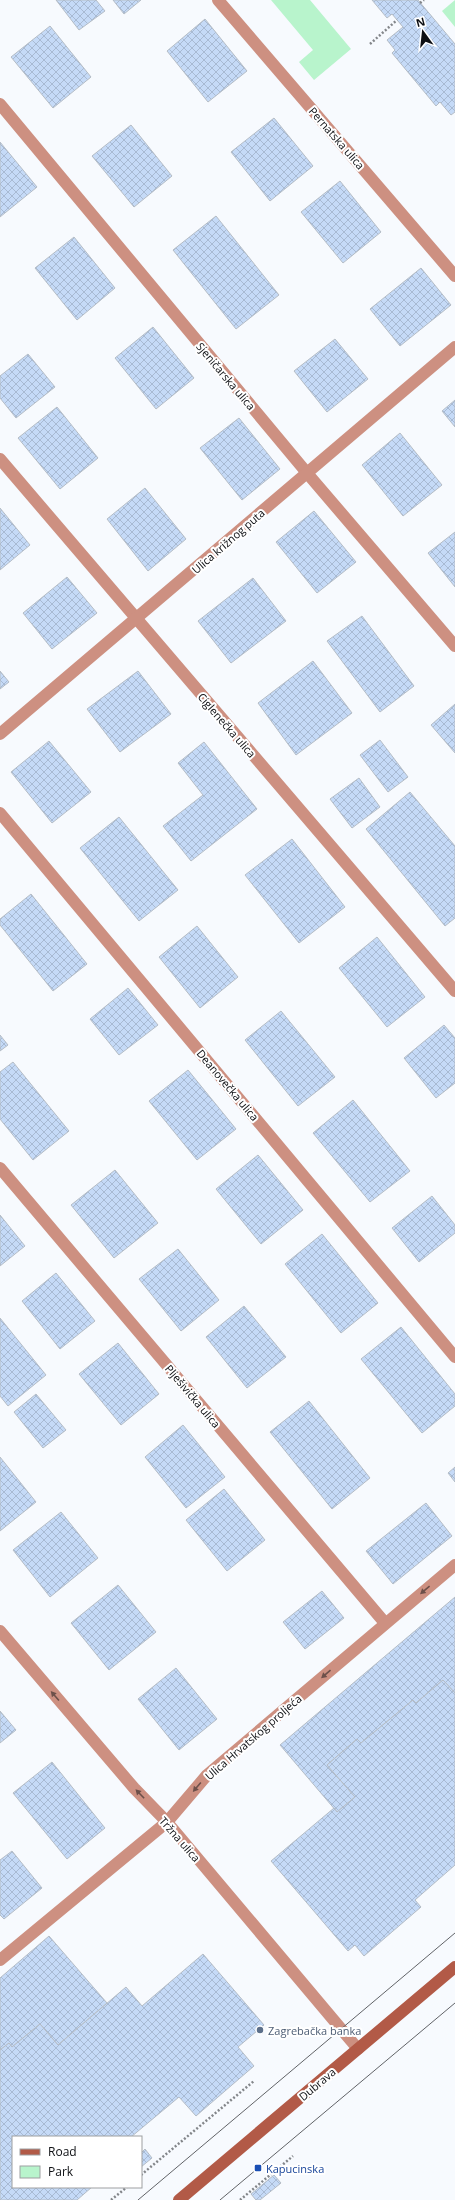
<svg xmlns="http://www.w3.org/2000/svg" width="455" height="2200" viewBox="0 0 455 2200" font-family="'Open Sans',sans-serif">
  <defs>
    <pattern id="building-cross-hatch" width="8" height="8" patternUnits="userSpaceOnUse"><rect width="8" height="8" fill="#c5daf7"/><path d="M0 0l8 8M0 8l8-8" fill="none" stroke="#a8bad3"/></pattern>
  </defs>
  <rect width="100%" height="100%" fill="#f7fafe"/>
  <!-- green -->
  <g fill="#b8f4cc">
    <polygon points="271,0 310,0 351,49 314,80 299,62 313,50"/>
    <polygon points="455,0 455,27 442,11"/>
  </g>
  <!-- building -->
  <g fill="url(#building-cross-hatch)" stroke="#b5bdc6">
    <polygon points="56,0 96,0 105,11 79,30"/>
    <polygon points="113,0 141,0 124,14"/>
    <polygon points="372,0 418,0 455,44 455,112 451,115 440,102 436,106 392,53 395,50 387,40 403,27 392,14 387,18"/>
    <polygon points="205,19 247,71 208,102 167,51"/>
    <polygon points="50,26 91,77 53,108 11,57"/>
    <polygon points="274,118 313,166 270,201 231,152"/>
    <polygon points="131,125 172,176 134,207 92,156"/>
    <polygon points="0,142 37,187 0,217"/>
    <polygon points="340,181 381,232 343,263 301,212"/>
    <polygon points="216,216 279,295 236,329 173,250"/>
    <polygon points="74,237 115,288 77,320 35,268"/>
    <polygon points="421,268 451,305 400,346 370,309"/>
    <polygon points="153,327 194,378 156,409 115,358"/>
    <polygon points="335,339 368,379 327,412 294,371"/>
    <polygon points="28,354 55,387 16,418 0,398 0,376"/>
    <polygon points="455,400 455,427 442,411"/>
    <polygon points="57,407 98,458 60,489 18,438"/>
    <polygon points="239,418 280,469 242,500 200,448"/>
    <polygon points="400,433 442,485 403,516 362,465"/>
    <polygon points="145,488 186,539 148,571 107,519"/>
    <polygon points="0,508 30,545 0,570"/>
    <polygon points="314,511 356,562 317,593 276,542"/>
    <polygon points="455,532 455,587 428,553"/>
    <polygon points="67,577 97,613 52,649 23,613"/>
    <polygon points="253,578 286,621 231,663 198,621"/>
    <polygon points="362,616 414,686 380,712 327,641"/>
    <polygon points="313,661 352,713 296,755 258,703"/>
    <polygon points="0,671 9,682 0,689"/>
    <polygon points="138,671 171,714 120,752 87,709"/>
    <polygon points="455,704 455,753 431,725"/>
    <polygon points="380,740 408,777 388,792 360,755"/>
    <polygon points="49,741 91,792 52,823 11,772"/>
    <polygon points="204,742 257,809 191,861 163,826 203,795 178,763"/>
    <polygon points="359,778 380,807 352,828 330,799"/>
    <polygon points="410,792 455,846 455,918 445,926 366,829"/>
    <polygon points="119,817 178,890 139,921 80,848"/>
    <polygon points="292,839 345,907 299,943 245,875"/>
    <polygon points="31,894 87,964 53,991 0,925 0,919"/>
    <polygon points="197,926 238,977 200,1008 159,957"/>
    <polygon points="377,937 425,997 387,1027 339,968"/>
    <polygon points="128,988 158,1025 119,1055 90,1019"/>
    <polygon points="281,1011 335,1077 298,1106 245,1040"/>
    <polygon points="444,1025 455,1038 455,1083 436,1098 404,1058"/>
    <polygon points="0,1035 8,1045 0,1051"/>
    <polygon points="13,1062 69,1131 33,1160 0,1119 0,1072"/>
    <polygon points="188,1070 236,1129 197,1160 149,1101"/>
    <polygon points="353,1100 410,1171 370,1202 313,1133"/>
    <polygon points="258,1155 303,1210 261,1244 216,1189"/>
    <polygon points="115,1170 158,1223 114,1258 71,1205"/>
    <polygon points="432,1196 455,1225 455,1233 419,1262 392,1228"/>
    <polygon points="0,1215 25,1246 0,1266"/>
    <polygon points="322,1234 378,1303 341,1333 285,1264"/>
    <polygon points="178,1249 219,1300 181,1331 139,1279"/>
    <polygon points="56,1273 95,1321 60,1349 22,1301"/>
    <polygon points="244,1306 286,1357 247,1388 206,1337"/>
    <polygon points="0,1318 46,1375 8,1406 0,1396"/>
    <polygon points="401,1327 455,1394 455,1406 422,1433 361,1359"/>
    <polygon points="118,1343 159,1394 121,1425 79,1374"/>
    <polygon points="36,1394 66,1430 43,1448 14,1412"/>
    <polygon points="309,1401 370,1478 332,1509 270,1432"/>
    <polygon points="183,1425 225,1477 186,1508 145,1457"/>
    <polygon points="0,1457 36,1502 0,1531"/>
    <polygon points="455,1467 455,1482 448,1473"/>
    <polygon points="224,1489 265,1540 227,1571 186,1520"/>
    <polygon points="426,1503 452,1536 393,1584 366,1551"/>
    <polygon points="61,1512 98,1558 50,1597 13,1550"/>
    <polygon points="118,1585 156,1632 109,1670 71,1623"/>
    <polygon points="322,1591 344,1618 305,1649 283,1622"/>
    <polygon points="455,1597 455,1693 443,1680 416,1703 413,1700 361,1743 357,1739 327,1765 355,1797 337,1812 280,1745"/>
    <polygon points="176,1668 217,1719 179,1750 138,1699"/>
    <polygon points="443,1680 455,1693 455,1865 415,1900 421,1907 364,1956 355,1945 348,1951 271,1861 334,1808 337,1812 355,1797 327,1765 357,1739 361,1743 413,1700 416,1703"/>
    <polygon points="0,1711 16,1730 0,1743"/>
    <polygon points="52,1762 105,1828 67,1859 13,1793"/>
    <polygon points="12,1851 42,1888 4,1919 0,1915 0,1860"/>
    <polygon points="49,1936 107,2003 58,2045 40,2024 12,2047 9,2043 0,2050 0,1978"/>
    <polygon points="203,1954 264,2025 238,2047 254,2066 196,2116 179,2097 131,2137 13,2137 13,2187 92,2187 77,2200 0,2200 0,2050 9,2043 12,2047 40,2024 58,2045 126,1987 142,2006"/>
    <polygon points="145,2149 152,2158 141,2167 141,2153"/>
    <polygon points="274,2175 281,2183 260,2200 256,2200 251,2194"/>
  </g>
  <g fill="none" stroke-linecap="round" stroke-linejoin="round">
    <!-- path -->
    <g stroke="#83868a" stroke-width="2.5" stroke-dasharray="2 2" stroke-linecap="butt">
      <polyline points="420,3 424,0"/>
      <polyline points="370,44 397,20"/>
      <polyline points="141,2175 254,2081"/>
      <polyline points="111,2200 127,2187"/>
      <polyline points="240,2200 293,2156"/>
    </g>
    <!-- street -->
    <g stroke="#cd9081" stroke-width="12">
      <polyline points="218,0 455,276"/>
      <polyline points="0,104 307,473 455,646"/>
      <polyline points="0,459 455,991"/>
      <polyline points="0,734 455,347"/>
      <polyline points="0,813 455,1357"/>
      <polyline points="0,1168 385,1623"/>
      <polyline points="0,1631 134,1788 167,1822 358,2049"/>
      <polyline points="0,1960 167,1822 207,1775 455,1565"/>
    </g>
    <!-- secondary -->
    <polyline stroke="#b25a47" stroke-width="12" points="179,2200 455,1967"/>
    <!-- tram -->
    <g stroke="#616367" stroke-width="1">
      <polyline points="138,2200 455,1933"/>
      <polyline points="220,2200 455,2003"/>
    </g>
  </g>
  <!-- one-way arrows -->
  <defs><path id="oneway-solid" d="M-6-.8H1V-3.2L6.5 0L1 3.2V.8H-6Z"/></defs>
  <g fill="#6d504a">
    <use href="#oneway-solid" transform="translate(425 1590) rotate(140)"/>
    <use href="#oneway-solid" transform="translate(326 1674) rotate(139)"/>
    <use href="#oneway-solid" transform="translate(55 1696) rotate(-131)"/>
    <use href="#oneway-solid" transform="translate(197 1787) rotate(130)"/>
    <use href="#oneway-solid" transform="translate(140 1794) rotate(-134)"/>
  </g>
  <!-- markers -->
  <circle fill="#5c6f8a" stroke="#fff" stroke-width="1.5" cx="260" cy="2030" r="4"/>
  <rect fill="#1a4fb4" stroke="#fff" stroke-width="1.5" x="254" y="2164" width="8" height="8" rx="2"/>
  <g text-anchor="middle" dominant-baseline="central" stroke-width="4" stroke-linejoin="round" paint-order="stroke">
    <!-- street labels -->
    <g font-size="11" fill="#0d0f13" stroke="#fff">
      <text transform="translate(337 138) rotate(49)">Pernatska ulica</text>
      <text transform="translate(226 376) rotate(50)">Sjeničarska ulica</text>
      <text transform="translate(228 541) rotate(-41)">Ulica križnog puta</text>
      <text transform="translate(227 725) rotate(49)">Ciglenečka ulica</text>
      <text transform="translate(228 1085) rotate(50)">Deanovečka ulica</text>
      <text transform="translate(193 1396) rotate(50)">Plješivička ulica</text>
      <text transform="translate(253 1737) rotate(-41)">Ulica Hrvatskog proljeća</text>
      <text transform="translate(180 1839) rotate(49)">Tržna ulica</text>
      <text transform="translate(317 2084) rotate(-40)">Dubrava</text>
    </g>
    <!-- service labels -->
    <g font-size="11" fill="#4e5e75" stroke="#fff" text-anchor="start">
      <text x="268" y="2030">Zagrebačka banka</text>
    </g>
    <!-- transit labels -->
    <g font-size="11" fill="#164399" stroke="#fff" text-anchor="start">
      <text x="266" y="2168">Kapucinska</text>
    </g>
  </g>
  <!-- legend -->
  <rect x="12" y="2136" width="130" height="52" fill="#ffffff" stroke="#9e9fa1"/>
  <rect x="20" y="2149" width="20" height="6" fill="#b25a47" stroke="#9e9fa1"/>
  <text x="48" y="2156" font-size="12" fill="#0d0f13">Road</text>
  <rect x="20" y="2166" width="20" height="12" fill="#b8f4cc" stroke="#9e9fa1"/>
  <text x="48" y="2176" font-size="12" fill="#0d0f13">Park</text>
  <!-- north arrow -->
  <g transform="translate(423 32) rotate(345)" stroke="#ffffff" stroke-width="3" paint-order="stroke">
  <path d="M0-3L7 15L0 10L-7 15Z" fill="#0d0f13"/>
  <text y="-6" font-size="11" font-weight="bold" text-anchor="middle" fill="#0d0f13">N</text>
  </g>
</svg>
